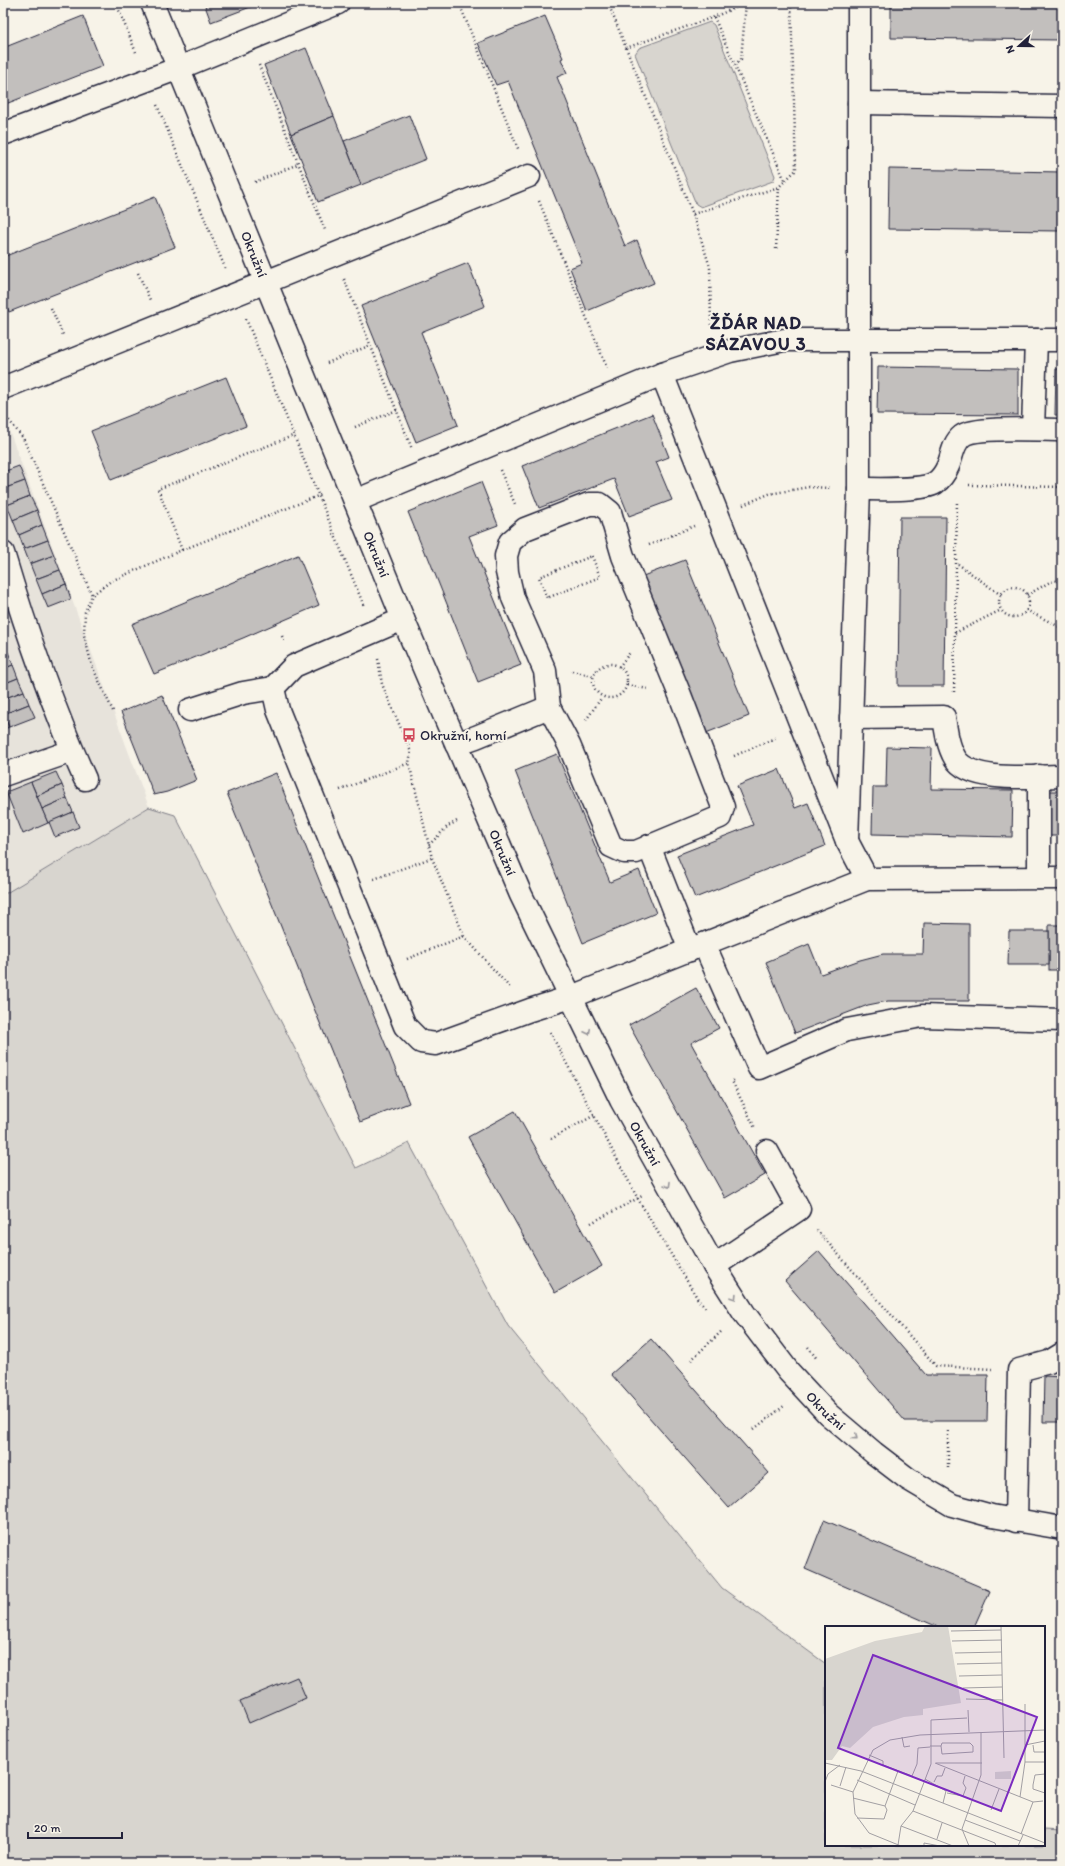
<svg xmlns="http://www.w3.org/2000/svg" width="1065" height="1866" viewBox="0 0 1065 1866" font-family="Itim,sans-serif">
  <rect width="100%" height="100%" fill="#f7f3e8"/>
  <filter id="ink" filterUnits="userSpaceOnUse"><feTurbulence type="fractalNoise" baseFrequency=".025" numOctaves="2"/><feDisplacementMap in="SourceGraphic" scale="8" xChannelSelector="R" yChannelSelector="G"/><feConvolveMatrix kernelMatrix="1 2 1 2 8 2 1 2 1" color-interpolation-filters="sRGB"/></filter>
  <g filter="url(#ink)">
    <!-- built -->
    <polygon fill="#e7e3db" points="3,414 149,807 3,895"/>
    <!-- green -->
    <g fill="#d8d5cf" stroke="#7d7c85">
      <polygon points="710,22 714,25 775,176 773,181 701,207 696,204 635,54 639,48"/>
      <polygon points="149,807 175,815 356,1168 409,1143 508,1326 722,1588 826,1664 826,1845 1044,1845 1044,1830 1062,1831 1062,1863 3,1863 3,895"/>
    </g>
    <!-- building -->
    <g fill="#c2bfbd" stroke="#22223b">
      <polygon points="204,3 261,3 211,22"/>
      <polygon points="891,3 1062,3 1062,40 891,38"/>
      <polygon points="83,16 103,66 3,105 3,48"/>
      <polygon points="545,16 563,58 561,59 567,73 557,77 625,246 637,240 654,283 587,311 570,268 582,263 508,81 496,85 478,43"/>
      <polygon points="306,48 334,116 291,134 264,65"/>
      <polygon points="409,115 426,159 361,185 344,141"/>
      <polygon points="334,116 361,185 318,202 291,134"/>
      <polygon points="889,169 1062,172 1062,231 888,229"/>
      <polygon points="155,197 175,247 9,312 3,298 3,257"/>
      <polygon points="468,263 485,306 421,332 458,425 416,442 361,306"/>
      <polygon points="878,367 1018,369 1018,415 877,414"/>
      <polygon points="1056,369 1062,369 1062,415 1055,415"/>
      <polygon points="226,377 246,426 111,480 91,431"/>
      <polygon points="652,414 669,457 656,462 672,500 629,516 614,479 539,508 522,466"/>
      <polygon points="19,466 25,481 3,489 3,472"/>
      <polygon points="25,481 30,496 7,505 3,495 3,489"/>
      <polygon points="481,482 498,525 469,536 521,665 478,682 427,554 425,554 408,512"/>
      <polygon points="30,496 37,510 13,520 7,505"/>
      <polygon points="37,510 42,525 19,535 13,520"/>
      <polygon points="900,517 946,517 944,686 898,686"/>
      <polygon points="42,525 48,540 24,549 19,535"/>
      <polygon points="48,540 54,555 30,564 24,549"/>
      <polygon points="54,555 60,570 36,579 30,564"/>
      <polygon points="298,555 319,605 243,638 154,674 132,624"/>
      <polygon points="685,560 749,716 706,733 643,576"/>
      <polygon points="60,570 66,584 42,594 36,579"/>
      <polygon points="66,584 71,599 48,608 42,594"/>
      <polygon points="8,652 13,665 3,669 3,654"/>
      <polygon points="13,665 18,678 3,684 3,669"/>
      <polygon points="18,678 24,691 3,699 3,684"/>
      <polygon points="24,691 29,704 4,714 3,699"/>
      <polygon points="162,695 197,780 167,792 154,795 121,712"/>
      <polygon points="29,704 35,717 9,727 4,714"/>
      <polygon points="3,714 9,727 3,730"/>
      <polygon points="887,747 932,748 931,789 1013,790 1012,837 872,834 873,787 886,787"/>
      <polygon points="557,754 610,882 639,870 656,913 583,943 515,771"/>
      <polygon points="779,769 795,808 808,803 825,846 695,898 677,855 753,825 737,786"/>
      <polygon points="56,772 62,785 37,796 31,782"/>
      <polygon points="276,773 409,1103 360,1122 227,793"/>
      <polygon points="31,782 48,823 23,834 6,792"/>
      <polygon points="62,785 67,798 42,809 37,796"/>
      <polygon points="1050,791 1062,791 1062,836 1049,836"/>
      <polygon points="67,798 73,812 48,823 42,809"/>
      <polygon points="73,812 79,827 55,837 49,822"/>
      <polygon points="924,923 969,924 969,1001 888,1001 868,1005 795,1033 766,962 809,944 821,974 860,960 883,954 923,954"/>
      <rect x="1049" y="925" width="13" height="45"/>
      <polygon points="1009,931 1049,931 1049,965 1008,965"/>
      <polygon points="696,988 719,1028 691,1043 765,1175 725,1198 629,1025"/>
      <polygon points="515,1111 602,1266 555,1293 468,1137"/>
      <polygon points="819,1251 926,1375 988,1375 987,1421 905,1421 785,1281"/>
      <polygon points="651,1339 769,1473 729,1508 611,1374"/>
      <polygon points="1044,1376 1062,1377 1062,1422 1043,1422"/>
      <polygon points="824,1520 990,1591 974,1627 938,1627 805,1569"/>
      <polygon points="297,1677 306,1698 249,1723 240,1701"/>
    </g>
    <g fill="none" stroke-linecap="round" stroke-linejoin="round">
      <defs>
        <g id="minor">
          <path id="s1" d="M152,3L403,619L521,895L621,1100L714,1266L744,1313L789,1372L828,1414L874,1453L908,1479L952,1505L992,1516L1062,1528"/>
          <polyline points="859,103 1062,106"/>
          <polyline points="3,134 179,68 338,3"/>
          <polyline points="662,374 847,841 867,879"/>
          <polyline points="3,388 529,176"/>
          <polyline points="1033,429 1036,340"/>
          <path d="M859,489C876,489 922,491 935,483C941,479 945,473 948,466C952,457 953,443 962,436C974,426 1044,430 1062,430"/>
          <polyline points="355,501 662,374 730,351 784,340 1062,340"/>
          <polygon points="589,504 600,504 610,512 623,556 680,695 723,807 720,817 636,852 624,852 611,846 569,745 549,707 545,671 513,598 507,572 506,556 510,542 525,529"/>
          <path d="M3,553C26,630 52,706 85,779"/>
          <polyline points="273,688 278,710 405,1026 421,1042 436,1044 530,1010 571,997 867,879 1062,878"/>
          <polyline points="190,710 243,693 273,688 294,666 403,619"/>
          <path d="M851,718L944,717C946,731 948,746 955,758C971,784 1036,776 1062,776"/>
          <polyline points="456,744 476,737 549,707"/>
          <polyline points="3,775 72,751"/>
          <polyline points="1039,776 1039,878"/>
          <polyline points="847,841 859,489 859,3"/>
          <polyline points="649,846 690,950"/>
          <polyline points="704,944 759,1068 847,1030 922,1016 1062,1020"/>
          <polyline points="714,1266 799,1209 767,1151"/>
          <polyline points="1016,1521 1019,1370 1049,1362 1062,1354"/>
        </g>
      </defs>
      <!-- minor casing -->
      <use href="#minor" stroke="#22223b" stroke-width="25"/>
      <!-- path -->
      <g stroke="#22223b" stroke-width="2.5" stroke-dasharray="1 3" stroke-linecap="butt">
        <polyline points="116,3 137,55"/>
        <polyline points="459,3 519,151"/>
        <polyline points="608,3 693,214 710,267 711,327"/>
        <polyline points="714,17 785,181"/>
        <polyline points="626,48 714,17 746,3"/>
        <polyline points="259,65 325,230"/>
        <polyline points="735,65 741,59 746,3"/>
        <polyline points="157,105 226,270"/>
        <polyline points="255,182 298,164"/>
        <polyline points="539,201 607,368"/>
        <polyline points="693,214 779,187 796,170 791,3"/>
        <polyline points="776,249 779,187"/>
        <polyline points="138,273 150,300"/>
        <polyline points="344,279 412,449"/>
        <polyline points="51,308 63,335"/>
        <polyline points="246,319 364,606"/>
        <polyline points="327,363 371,345"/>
        <polyline points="4,414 23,438 92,595"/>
        <polyline points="355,427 397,410"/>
        <polyline points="500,470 515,504"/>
        <polyline points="969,485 1062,487"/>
        <polyline points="743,505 769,494 809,487 832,488"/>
        <polyline points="649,545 694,526"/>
        <polyline points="182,550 158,489 295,435"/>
        <polygon points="592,556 600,577 547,598 539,577"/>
        <polyline points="958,564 1001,595"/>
        <circle cx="1014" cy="602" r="15"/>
        <polyline points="1027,595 1050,582 1062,580"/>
        <polyline points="1026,610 1062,628"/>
        <polyline points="955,633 1001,610"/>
        <polyline points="282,636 284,641"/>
        <polyline points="378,659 382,684 411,752 409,763 432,858 464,936 511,989"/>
        <circle cx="610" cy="681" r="17"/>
        <polyline points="619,667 631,651"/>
        <polyline points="572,671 593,676"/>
        <polyline points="627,685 648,689"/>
        <polyline points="954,692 957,501"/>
        <polyline points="113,711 92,666 84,635 85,612 92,595 111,581 182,550 323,494"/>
        <polyline points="586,720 602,697"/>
        <polyline points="734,756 777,737"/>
        <polyline points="340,790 409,763"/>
        <polyline points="429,845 448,826 459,820"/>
        <polyline points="374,879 431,858"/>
        <polyline points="407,959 464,936"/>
        <polyline points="550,1032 638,1199 699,1301 706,1308"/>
        <polyline points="734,1080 732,1081 755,1128"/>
        <polyline points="551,1139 595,1115"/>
        <polyline points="591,1223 644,1195"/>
        <polyline points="817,1230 936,1366 992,1369"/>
        <polyline points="808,1347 817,1359"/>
        <polyline points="691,1360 723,1330"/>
        <polyline points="754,1429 784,1406"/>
        <polyline points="948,1431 948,1470"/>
      </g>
      <!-- minor -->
      <use href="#minor" stroke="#f7f3e8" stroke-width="22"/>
    </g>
    <!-- one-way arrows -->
    <defs><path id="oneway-chevron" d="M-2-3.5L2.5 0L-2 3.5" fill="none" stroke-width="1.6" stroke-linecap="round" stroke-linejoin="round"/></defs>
    <g stroke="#97959a">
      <use href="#oneway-chevron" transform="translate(588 1032) rotate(64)"/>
      <use href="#oneway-chevron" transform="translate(668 1185) rotate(60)"/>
      <use href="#oneway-chevron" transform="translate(734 1297) rotate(58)"/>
      <use href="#oneway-chevron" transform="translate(855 1437) rotate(40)"/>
    </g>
  </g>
  <!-- icons -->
  <defs>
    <symbol id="bus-bare" viewBox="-9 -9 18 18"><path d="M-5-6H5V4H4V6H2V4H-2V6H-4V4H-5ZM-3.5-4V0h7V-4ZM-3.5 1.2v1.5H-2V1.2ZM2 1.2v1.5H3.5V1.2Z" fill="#d1495b" stroke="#f7f3e8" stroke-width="2.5" paint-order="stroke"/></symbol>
  </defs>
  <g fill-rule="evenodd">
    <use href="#bus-bare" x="399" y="725" width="20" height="20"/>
  </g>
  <g text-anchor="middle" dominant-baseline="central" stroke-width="4" stroke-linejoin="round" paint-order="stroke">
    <!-- street labels -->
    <g font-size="14" fill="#22223b" stroke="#f7f3e8">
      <text stroke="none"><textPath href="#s1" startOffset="271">Okružní</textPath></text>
      <text stroke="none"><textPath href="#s1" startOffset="595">Okružní</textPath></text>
      <text stroke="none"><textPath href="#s1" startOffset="919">Okružní</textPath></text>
      <text stroke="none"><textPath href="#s1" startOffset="1243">Okružní</textPath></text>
      <text stroke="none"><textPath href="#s1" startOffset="1567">Okružní</textPath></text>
    </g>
    <!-- poi labels -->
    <g font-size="14" fill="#22223b" stroke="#f7f3e8" text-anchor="start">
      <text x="420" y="735">Okružní, horní</text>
    </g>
    <!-- district labels -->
    <g font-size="18" font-weight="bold" letter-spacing="1" fill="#22223b" stroke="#f7f3e8">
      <text x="756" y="323">ŽĎÁR NAD<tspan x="756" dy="21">SÁZAVOU 3</tspan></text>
    </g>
  </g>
  <!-- overview -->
  <g transform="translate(825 1626)">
    <rect width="220" height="220" fill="#f7f3e8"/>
    <path d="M100,0H123L136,77L98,83V89L79,91L48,101L25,122L17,120L7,134H0V33L50,15L97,6ZM170,146L186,145V153H170Z" fill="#d8d5cf"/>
    <path fill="none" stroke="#a29fa3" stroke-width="1" d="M176,0L179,132M126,5L176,4M127,15L177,14M130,27L177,26M132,38L177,37M134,50L177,49M138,62L177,61M141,73L178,74M143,84L144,106M77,111L79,121L85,120M200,119L220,115M208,119L209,126H220M105,120H116L117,117H145L148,120V126L117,128L116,120M44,129L58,135V139L87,150L92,138L93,122L105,121M200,136H220M0,137L36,145L220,217M110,137L208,176M111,137H157M220,148L210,149L208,159V163L220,167M100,153L121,165L118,177M32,154L90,179M0,156L3,148L15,139M109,156L112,150H117L120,142M6,159L28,166M15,160L21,141M122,167L138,170L141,162L138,157L140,150M195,171L200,136V78M28,172L60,180L62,184L59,193L32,192M60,180L73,145M166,184L174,163M88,185L170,217L171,220M140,194L195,215M76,200L128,220M196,208L208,176L218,175M112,213L117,197M73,219L76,200L88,185L106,138V94L142,92M76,220L44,207L30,188L28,166L48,124L65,114L95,109L220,104M99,220V217L115,220M144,220L137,203L156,149V106M193,220L198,209"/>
    <path fill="#7b2cbf" fill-opacity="0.15" stroke="#7b2cbf" stroke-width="2" d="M48,29L212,91L176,185L13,122Z"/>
    <rect width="220" height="220" fill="none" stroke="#22223b" stroke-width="2"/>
  </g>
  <!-- margin -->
  <rect width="1065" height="1866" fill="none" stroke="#f7f3e8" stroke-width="16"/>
  <rect x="8" y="8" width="1049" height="1850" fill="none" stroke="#22223b" stroke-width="1.5" filter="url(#ink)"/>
  <!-- north arrow -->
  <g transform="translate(1019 46) rotate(249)" stroke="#f7f3e8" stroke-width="3" paint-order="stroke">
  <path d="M0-3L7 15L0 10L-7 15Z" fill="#22223b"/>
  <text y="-6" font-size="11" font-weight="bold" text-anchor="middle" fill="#22223b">N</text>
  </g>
  <!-- scale -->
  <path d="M28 1832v6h94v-6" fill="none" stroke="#22223b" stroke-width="2"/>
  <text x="34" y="1832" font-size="12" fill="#22223b" stroke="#f7f3e8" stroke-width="3" paint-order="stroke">20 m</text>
</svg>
